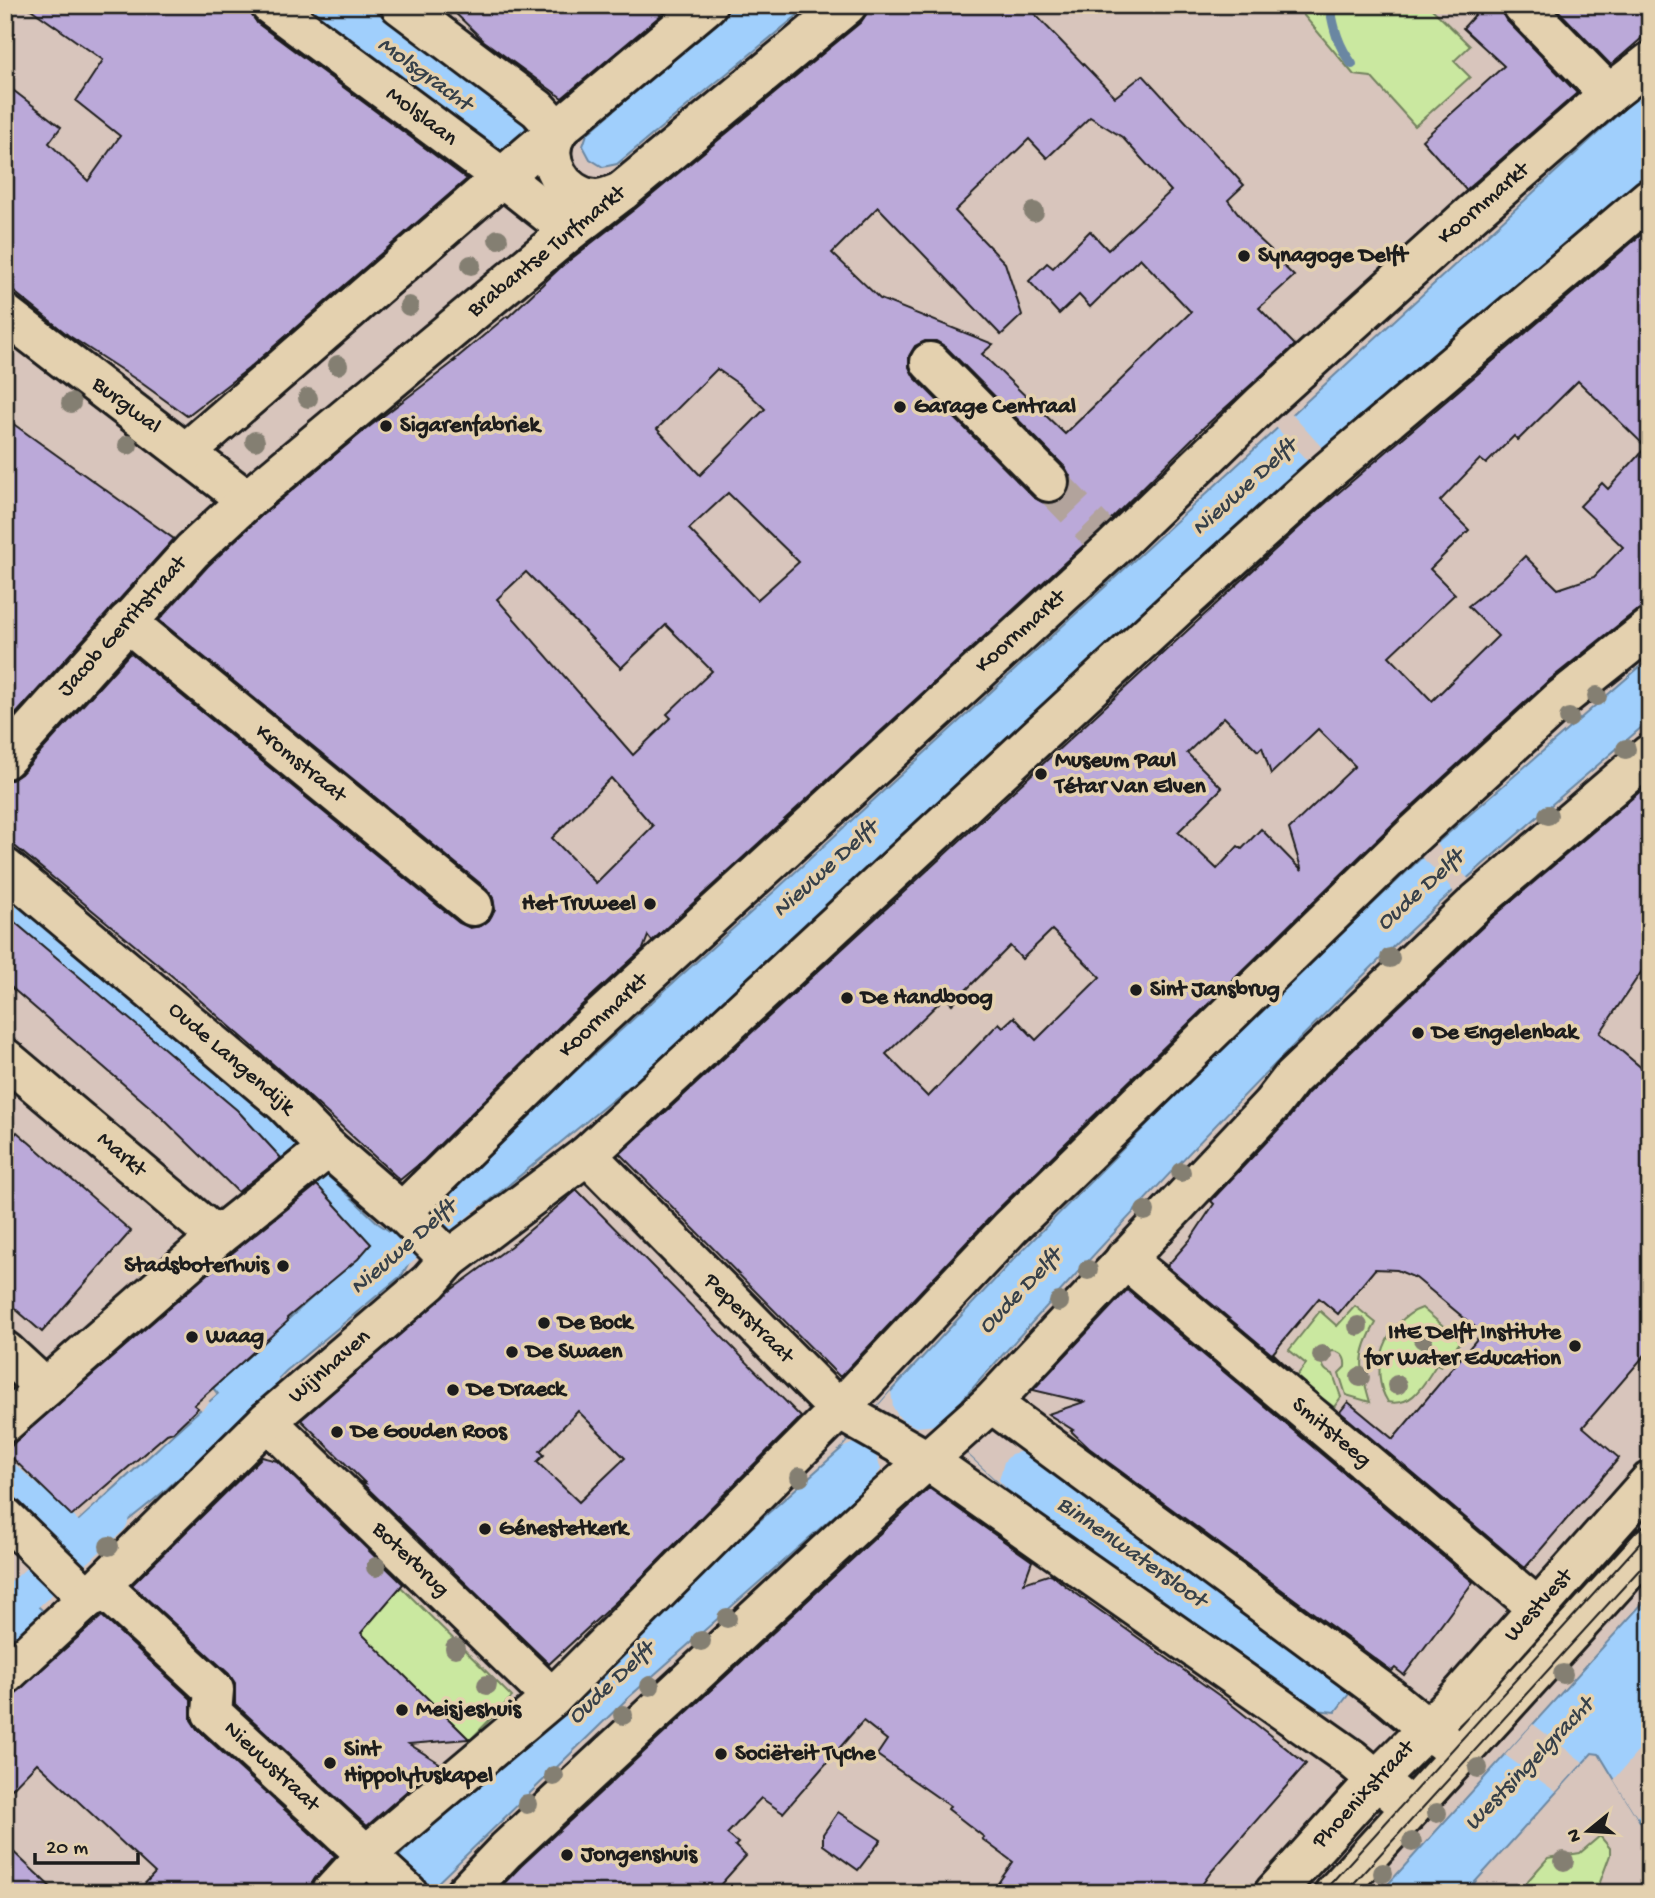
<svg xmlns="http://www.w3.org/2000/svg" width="1655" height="1898" viewBox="0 0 1655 1898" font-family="'Gochi Hand',sans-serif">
  <rect width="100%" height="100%" fill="#d8c5bc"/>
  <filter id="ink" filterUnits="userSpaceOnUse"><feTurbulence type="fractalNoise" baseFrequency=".0143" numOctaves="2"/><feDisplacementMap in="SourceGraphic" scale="14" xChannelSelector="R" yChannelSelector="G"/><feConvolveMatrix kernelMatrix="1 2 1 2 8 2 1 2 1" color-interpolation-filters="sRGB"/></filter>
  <g filter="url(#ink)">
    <!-- green -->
    <g fill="#cae8a0" stroke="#73825e" stroke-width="2">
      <polygon points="1295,5 1428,5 1470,46 1454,61 1470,77 1415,126 1371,77 1354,75"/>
      <path d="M1355,1306L1376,1323C1357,1355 1360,1369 1370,1402L1346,1395L1339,1373L1345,1367C1346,1358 1342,1352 1333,1351L1324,1356C1321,1365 1323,1371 1333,1374L1341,1397L1334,1407L1295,1378L1306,1364L1289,1350L1320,1311L1337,1326Z"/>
      <path d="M1422,1308L1461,1341L1441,1366L1437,1364C1423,1384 1414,1407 1388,1402C1367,1369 1387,1320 1422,1308Z"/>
      <polygon points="401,1587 512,1697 470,1740 358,1631"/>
      <polygon points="1600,1836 1610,1848 1610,1855 1596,1893 1517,1893 1548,1858 1580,1853"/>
    </g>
    <!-- water -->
    <g fill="#a0cffc" stroke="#6b87a2" stroke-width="2">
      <polygon points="298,5 368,5 520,114 529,136 513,158"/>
      <polygon points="735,5 810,5 617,164 603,167 590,159 583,146 587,134"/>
      <polygon points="1650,85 1650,173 1329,447 643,1075 488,1202 466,1210 451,1193 475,1162 778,888"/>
      <path d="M1650,658V720C1558,800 1464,877 1377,962C1234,1102 1096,1250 963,1399L1339,1675L1349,1694L1335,1712L1315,1710L1224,1651L1007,1490L937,1425L629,1697L427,1893H366L405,1850L577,1682L842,1448L891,1391L1014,1259L1244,1026L1437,843Z"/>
      <polygon points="5,892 285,1129 298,1144 282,1159 241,1114 5,914"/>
      <polygon points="323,1171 379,1224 398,1237 413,1255 402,1275 286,1371 242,1417 232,1424 210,1401 218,1394 213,1388 371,1244 313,1181"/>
      <path d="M200,1410L222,1433C183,1481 130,1519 81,1557L66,1550L59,1541L74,1525Z"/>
      <polygon points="15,1584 44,1612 5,1648 5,1592"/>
      <polygon points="1650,1595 1650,1838 1599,1754 1592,1753 1465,1893 1380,1893"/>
    </g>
    <!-- pier -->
    <g fill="#d8c5bc">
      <polygon points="1289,411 1327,453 1313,467 1275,426"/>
      <polygon points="1435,840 1448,860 1470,880 1455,894 1443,877 1419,855"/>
      <polygon points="891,1391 893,1407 897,1414 902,1420 916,1427 937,1425 962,1400 1037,1455 1023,1451 1011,1454 1004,1462 999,1480 1007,1490 937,1425 873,1482 881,1469 875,1453 856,1442 842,1448"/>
      <polygon points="1533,1724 1583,1762 1556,1792 1505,1755"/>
      <polygon points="1650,1737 1650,1801 1637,1817 1614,1780"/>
    </g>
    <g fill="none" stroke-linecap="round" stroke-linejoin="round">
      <!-- stream -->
      <path stroke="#6b87a2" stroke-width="10" d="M1332,5L1330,7C1334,29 1338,46 1352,64"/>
      <!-- canal -->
      <g stroke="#a0cffc" stroke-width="37">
        <polyline points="367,1278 393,1253 497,1169"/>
        <polyline points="176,1458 260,1382"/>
        <polyline points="5,1480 79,1546"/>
        <polyline points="5,1612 110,1518"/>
      </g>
    </g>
    <!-- building -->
    <g fill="#bba9d9" stroke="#1c1c1c" stroke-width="2" fill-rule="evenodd">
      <polygon points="25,5 244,5 249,9 257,23 467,179 248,369 187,416 140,382 68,335 13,291 5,289 5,84 61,127 49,143 88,181 120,136 76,101 103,60"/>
      <polygon points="447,5 673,5 562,98 484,41"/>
      <path d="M869,5H1026L1115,97L1143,75L1244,185L1228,200L1255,235L1271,250L1269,252L1294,276L1259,308L1295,345L1202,429L1098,532L652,941L648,936L643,949L571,1015L424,1160L400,1180L291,1080L178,981L5,838V780H12L21,774L130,653L459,923L470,928L481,926L489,920L495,909L493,898L487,889L159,620L208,566L261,516L365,430L455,361H453L507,316L508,317L562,266L635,209L861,22L867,13ZM1090,117L1122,137L1171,191L1108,250L1090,231L1053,268L1047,263L1029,281L1059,314L1079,295L1090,307L1140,258L1191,312L1065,434L982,354L993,344L880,299L832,253L878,207L1001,335L1022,315L1005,263L955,211L1029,139L1047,158ZM925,341H936L946,347L1065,467L1070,476V487L1064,498L1055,503H1044L1033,497L914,377L909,367V356L915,346ZM717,369L740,385L765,409L700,475L657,429ZM728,493L799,562L757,600L689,529ZM526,572L621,668L666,625L712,671L667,714L671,718L633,755L497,599ZM611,778L653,826L596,883L552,838Z"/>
      <polygon points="1484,5 1501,5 1501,11 1506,20 1577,93 1466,190 1422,140 1504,66 1463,28"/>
      <polygon points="1553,5 1650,5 1650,31 1611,65"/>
      <path d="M1650,227V607L1636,611L1547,682L1398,819L995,1212L840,1377L620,1154L1317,511ZM1578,381L1646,447L1608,489L1602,483L1580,506L1623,547L1594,577L1558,589L1525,556L1502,579L1468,606L1498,636L1432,701L1389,656L1455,594L1430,569L1469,530L1440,501L1480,459L1486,464L1514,436L1518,440ZM1224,717L1258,751L1262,747L1271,774L1318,729L1355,766L1289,829L1302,871L1261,829L1242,849L1238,846L1217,869L1178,832L1222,788L1187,753ZM1052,930L1100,977L1036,1040L1014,1017L1003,1027L999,1023L928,1097L886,1054L945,997L952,1004L1010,946L1022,959Z"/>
      <polygon points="5,418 174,539 5,726"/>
      <polygon points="1650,783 1650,959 1600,1033 1650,1075 1650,1349 1583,1427 1619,1458 1525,1568 1340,1412 1348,1402 1393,1439 1482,1333 1416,1278 1397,1270 1375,1269 1338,1314 1319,1298 1273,1353 1292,1371 1157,1258 1167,1266 1190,1240 1214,1204 1211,1201 1288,1119 1308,1093 1492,918"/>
      <polygon points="5,914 237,1110 281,1158 238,1192 157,1113 5,982"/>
      <polygon points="17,1132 131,1231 42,1332 5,1300 5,1146"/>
      <polygon points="317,1185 371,1244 358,1259 287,1318 288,1321 194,1405 198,1408 173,1432 167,1434 72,1516 6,1452 15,1442 231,1254"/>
      <path d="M577,1190L801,1417L633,1586L549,1664L361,1482L365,1483L301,1420L451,1290L511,1246ZM578,1411L625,1458L579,1502L537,1462L544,1455L540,1451Z"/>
      <polygon points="1127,1290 1473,1582 1404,1675 1395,1668 1392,1671 1089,1448 1071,1431 1073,1430 1048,1414 1084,1402 1033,1390"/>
      <polygon points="262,1457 277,1461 403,1584 361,1633 469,1739 409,1744 439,1763 367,1826 235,1704 235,1683 229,1674 132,1585"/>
      <polygon points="929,1488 1032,1561 1024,1583 1051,1574 1067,1587 1227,1701 1306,1764 1211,1872 1196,1893 991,1893 1013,1862 982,1839 984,1837 948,1809 950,1806 877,1755 887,1740 863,1721 783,1813 761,1798 727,1834 738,1843 735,1846 746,1856 713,1893 495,1893 521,1866"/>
      <polygon points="102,1616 191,1699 191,1720 197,1729 335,1856 315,1878 306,1893 136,1893 155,1873 37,1763 5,1796 5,1702"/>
      <polygon points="838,1812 881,1840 858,1870 823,1845 823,1834"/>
      <polygon points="5,1844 57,1893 5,1893"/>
    </g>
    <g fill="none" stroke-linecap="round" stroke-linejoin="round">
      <!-- minor-tunnel -->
      <polyline stroke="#b2a39c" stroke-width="38" stroke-dasharray="38 19" stroke-linecap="butt" points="1049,482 1098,533"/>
      <defs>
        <g id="minor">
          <polyline points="270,5 503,178 570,231"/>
          <polyline points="400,5 538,109 558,131"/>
          <polyline points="1522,5 1609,94"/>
          <path d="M558,131C540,158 562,196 594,199C603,200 612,195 621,192"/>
          <polyline points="5,314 247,500"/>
          <polyline points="930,362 1049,482"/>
          <polyline points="186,452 530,153 707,5"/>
          <polyline points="127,622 473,906"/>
          <polyline points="5,759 192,551 247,500 570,231 621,192 847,5"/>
          <polyline points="5,868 284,1103 328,1148 402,1212 449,1259"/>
          <polyline points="5,1058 217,1237"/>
          <polyline points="587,1155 839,1410 927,1460 1351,1758 1411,1808"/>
          <polyline points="402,1212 586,1031 1113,548 1264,402 1467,218 1609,94 1650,62"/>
          <polyline points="1125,1259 1537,1607"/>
          <polyline points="5,1351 45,1388 217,1237 328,1148"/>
          <polyline points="991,1403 1388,1696 1459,1755"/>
          <polyline points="267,1421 552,1698"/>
          <polyline points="5,1423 45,1388"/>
          <polyline points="5,1517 88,1598"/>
          <polyline points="88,1598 107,1591 214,1690 212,1713 408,1893"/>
          <polyline points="5,1675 88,1598 267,1421 429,1282 449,1259 587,1155 1180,605 1328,471 1650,198"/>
          <polyline points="331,1893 366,1855 552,1698 839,1410 1010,1228 1413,835 1561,699 1650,628"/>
          <polyline points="465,1893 506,1850 886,1497 991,1403 1272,1104 1292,1078 1477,902 1650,754"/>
          <polyline points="1274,1893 1377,1779 1459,1697 1650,1481"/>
          <polyline points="1334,1893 1650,1546"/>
        </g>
      </defs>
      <!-- minor casing -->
      <use href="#minor" stroke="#1c1c1c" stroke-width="44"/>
      <!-- minor -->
      <use href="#minor" stroke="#e4d1af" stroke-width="38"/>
      <!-- tram -->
      <g stroke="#1c1c1c" stroke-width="2">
        <polyline points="1322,1893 1650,1532"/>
        <polyline points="1345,1893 1650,1558"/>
      </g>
    </g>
    <!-- trees -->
    <g fill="#847f72">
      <circle cx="1034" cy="212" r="10"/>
      <circle cx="498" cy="239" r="10"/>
      <circle cx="471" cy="265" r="10"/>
      <circle cx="409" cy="306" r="10"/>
      <circle cx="338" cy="365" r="10"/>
      <circle cx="308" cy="398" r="10"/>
      <circle cx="71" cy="403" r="10"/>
      <circle cx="255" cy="441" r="10"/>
      <circle cx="128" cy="445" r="10"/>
      <circle cx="1597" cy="696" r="10"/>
      <circle cx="1569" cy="718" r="10"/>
      <circle cx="1626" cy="749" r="10"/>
      <circle cx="1548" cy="815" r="10"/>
      <circle cx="1390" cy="958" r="10"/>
      <circle cx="1181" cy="1172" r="10"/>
      <circle cx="1145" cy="1211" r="10"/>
      <circle cx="1088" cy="1270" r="10"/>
      <circle cx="1059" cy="1302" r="10"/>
      <circle cx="1358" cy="1326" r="10"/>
      <circle cx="1423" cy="1339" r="10"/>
      <circle cx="1322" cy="1355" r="10"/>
      <circle cx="1360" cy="1377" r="10"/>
      <circle cx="1397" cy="1385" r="10"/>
      <circle cx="800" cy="1477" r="10"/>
      <circle cx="109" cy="1546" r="10"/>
      <circle cx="376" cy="1567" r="10"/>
      <circle cx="727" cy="1618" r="10"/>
      <circle cx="701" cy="1641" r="10"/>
      <circle cx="455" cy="1648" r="10"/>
      <circle cx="1563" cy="1674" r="10"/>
      <circle cx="487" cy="1685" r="10"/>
      <circle cx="650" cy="1686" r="10"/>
      <circle cx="623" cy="1715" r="10"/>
      <circle cx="1478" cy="1768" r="10"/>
      <circle cx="554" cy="1776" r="10"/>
      <circle cx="527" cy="1804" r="10"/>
      <circle cx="1437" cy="1813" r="10"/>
      <circle cx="1412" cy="1842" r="10"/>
      <circle cx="1564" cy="1861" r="10"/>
      <circle cx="1383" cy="1873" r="10"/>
    </g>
  </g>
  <!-- markers -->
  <g fill="#1c1c1c" stroke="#e4d1af" stroke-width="2.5">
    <circle cx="1244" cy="256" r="7"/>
    <circle cx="900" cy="407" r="7"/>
    <circle cx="386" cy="426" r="7"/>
    <circle cx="1041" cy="774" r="7"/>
    <circle cx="650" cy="904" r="7"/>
    <circle cx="1136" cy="990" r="7"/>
    <circle cx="847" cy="998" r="7"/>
    <circle cx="1418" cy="1033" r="7"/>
    <circle cx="283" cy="1266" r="7"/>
    <circle cx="544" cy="1323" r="7"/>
    <circle cx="192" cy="1337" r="7"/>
    <circle cx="1575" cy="1346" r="7"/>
    <circle cx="512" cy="1352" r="7"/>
    <circle cx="453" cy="1390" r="7"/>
    <circle cx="337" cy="1432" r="7"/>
    <circle cx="485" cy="1529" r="7"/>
    <circle cx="402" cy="1710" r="7"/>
    <circle cx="721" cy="1754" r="7"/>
    <circle cx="330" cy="1763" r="7"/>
    <circle cx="567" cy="1855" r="7"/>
  </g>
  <g text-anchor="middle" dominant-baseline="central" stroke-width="7" stroke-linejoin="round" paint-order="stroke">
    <!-- street labels -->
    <g font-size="23" fill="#1c1c1c" stroke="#e4d1af">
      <text transform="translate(421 117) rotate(37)">Molslaan</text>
      <text transform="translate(1484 204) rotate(-41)">Koornmarkt</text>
      <text transform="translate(547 252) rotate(-39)">Brabantse Turfmarkt</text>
      <text transform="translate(126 406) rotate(37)">Burgwal</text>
      <text transform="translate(123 627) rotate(-48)">Jacob Gerritstraat</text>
      <text transform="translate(1021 632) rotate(-42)">Koornmarkt</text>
      <text transform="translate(300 764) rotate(39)">Kromstraat</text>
      <text transform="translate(604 1016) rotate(-43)">Koornmarkt</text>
      <text transform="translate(231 1059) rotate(41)">Oude Langendijk</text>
      <text transform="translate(121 1155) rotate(40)">Markt</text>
      <text transform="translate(748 1319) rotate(45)">Peperstraat</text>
      <text transform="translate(330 1367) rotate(-41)">Wijnhaven</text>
      <text transform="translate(1331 1433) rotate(40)">Smitsteeg</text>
      <text transform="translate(410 1560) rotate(44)">Boterbrug</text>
      <text transform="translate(1539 1606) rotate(-48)">Westvest</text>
      <text transform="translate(271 1767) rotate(43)">Nieuwstraat</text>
      <text transform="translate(1364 1795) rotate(-47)">Phoenixstraat</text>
    </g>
    <!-- poi labels -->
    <g font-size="23" font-weight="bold" fill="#1c1c1c" stroke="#e4d1af" text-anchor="start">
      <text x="1258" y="256">Synagoge Delft</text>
      <text x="914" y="407">Garage Centraal</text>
      <text x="400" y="426">Sigarenfabriek</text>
      <text x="1055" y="761">Museum Paul<tspan x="1055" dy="26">Tétar Van Elven</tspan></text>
      <text x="636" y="904" text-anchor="end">Het Truweel</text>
      <text x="1150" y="990">Sint Jansbrug</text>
      <text x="861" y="998">De Handboog</text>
      <text x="1432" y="1033">De Engelenbak</text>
      <text x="269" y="1266" text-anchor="end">Stadsboterhuis</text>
      <text x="558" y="1323">De Bock</text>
      <text x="1561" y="1333" text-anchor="end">IHE Delft Institute<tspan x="1561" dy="26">for Water Education</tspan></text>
      <text x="206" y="1337">Waag</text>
      <text x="526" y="1352">De Swaen</text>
      <text x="467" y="1390">De Draeck</text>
      <text x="351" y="1432">De Gouden Roos</text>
      <text x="499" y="1529">Génestetkerk</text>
      <text x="416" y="1710">Meisjeshuis</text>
      <text x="344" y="1750">Sint<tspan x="344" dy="26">Hippolytuskapel</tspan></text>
      <text x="735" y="1754">Sociëteit Tyche</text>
      <text x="581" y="1855">Jongenshuis</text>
    </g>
    <!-- water labels -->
    <g font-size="24" font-style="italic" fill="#364049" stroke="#e4d1af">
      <text transform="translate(424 75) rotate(36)">Molsgracht</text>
      <text transform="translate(1245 488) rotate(-42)">Nieuwe Delft</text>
      <text transform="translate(826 870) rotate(-42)">Nieuwe Delft</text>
      <text transform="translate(1421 891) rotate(-42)">Oude Delft</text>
      <text transform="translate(404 1248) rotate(-41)">Nieuwe Delft</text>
      <text transform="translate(1021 1292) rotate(-46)">Oude Delft</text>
      <text transform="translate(1131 1553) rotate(35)">Binnenwatersloot</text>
      <text transform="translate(612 1684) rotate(-43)">Oude Delft</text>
      <text transform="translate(1530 1765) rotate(-46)">Westsingelgracht</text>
    </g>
  </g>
  <!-- margin -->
  <rect width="1655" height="1898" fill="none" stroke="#e4d1af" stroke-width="28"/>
  <rect x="14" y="14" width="1627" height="1870" fill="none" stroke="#1c1c1c" stroke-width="2.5" filter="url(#ink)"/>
  <!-- north arrow -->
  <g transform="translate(1588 1831) rotate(252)" stroke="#e4d1af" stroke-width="5" paint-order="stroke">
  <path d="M0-5L12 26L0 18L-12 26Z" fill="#1c1c1c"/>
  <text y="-10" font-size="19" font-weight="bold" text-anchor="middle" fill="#1c1c1c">N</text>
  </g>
  <!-- scale -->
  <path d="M35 1853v10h103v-10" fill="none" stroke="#1c1c1c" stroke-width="3.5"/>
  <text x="46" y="1853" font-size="21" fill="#1c1c1c" stroke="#e4d1af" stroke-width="5" paint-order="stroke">20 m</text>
</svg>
